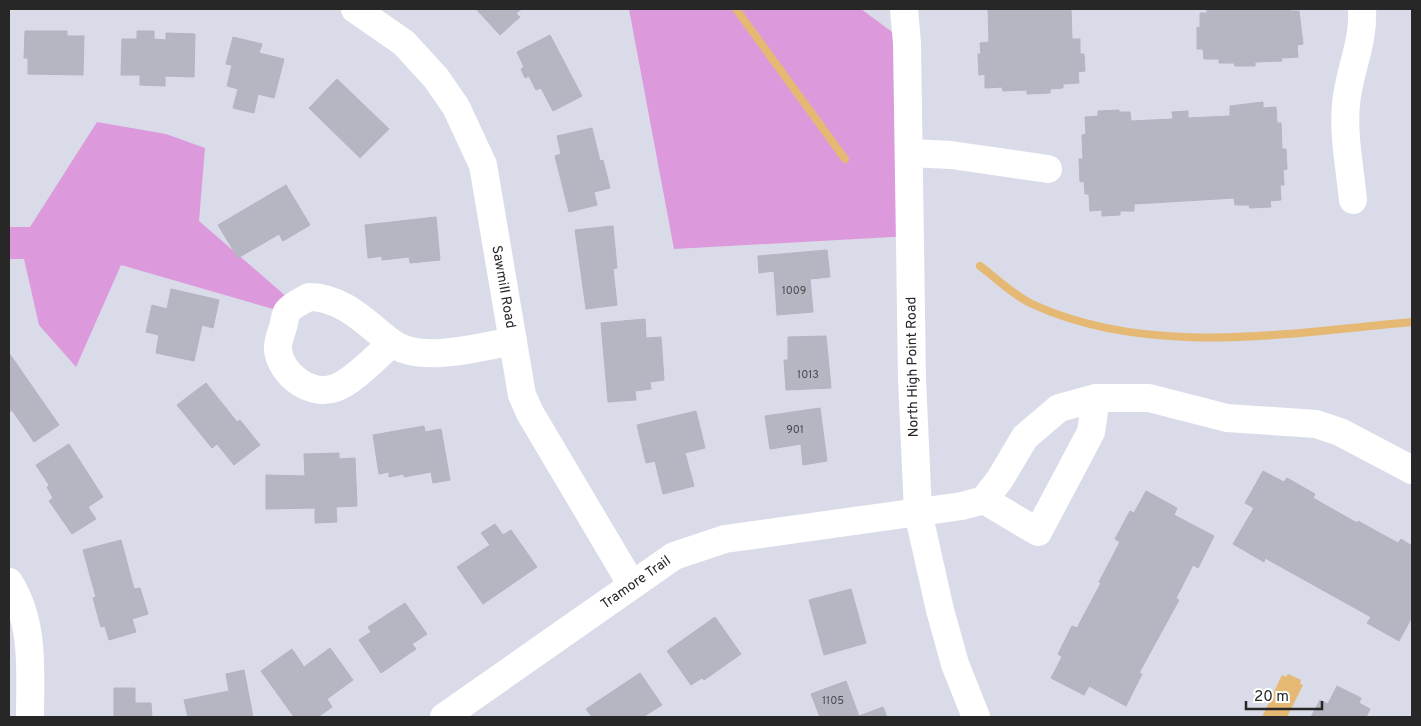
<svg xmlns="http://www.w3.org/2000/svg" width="1421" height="726" viewBox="0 0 1421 726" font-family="Overpass,sans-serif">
  <rect width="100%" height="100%" fill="#d9dbe9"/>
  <!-- green -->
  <g fill="#dc99dc">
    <polygon points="629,9 861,9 907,43 910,236 674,249"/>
    <polygon points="97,122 166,134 205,148 199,221 295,304 287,313 121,265 76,367 39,325 24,259 9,259 9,227 30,227"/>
  </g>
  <!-- water -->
  <polygon fill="#e5b873" points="1288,674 1301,680 1300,684 1303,685 1287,717 1262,717 1282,675 1286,677"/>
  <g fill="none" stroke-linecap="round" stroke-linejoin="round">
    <!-- stream -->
    <g stroke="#e5b873" stroke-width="8">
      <polyline points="736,9 845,159"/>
      <path d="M980,266C996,278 1013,295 1032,304C1149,358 1288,333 1412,322"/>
    </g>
  </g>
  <!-- building -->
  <g fill="#b5b6c1" stroke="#b4b4c4">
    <polygon points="476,9 522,9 516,13 520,17 500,35"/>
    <polygon points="988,9 1071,9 1072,39 1080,39 1080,54 1084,54 1085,71 1078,72 1079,83 1063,84 1063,88 1050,89 1050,93 1027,94 1027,90 1003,91 1002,87 985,88 985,74 979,75 978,54 981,54 980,43 989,42"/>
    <polygon points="1207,9 1290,9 1290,11 1299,11 1303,44 1297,45 1298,57 1281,58 1282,61 1255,62 1255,66 1235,66 1234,63 1219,63 1219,59 1204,59 1203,49 1197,49 1197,27 1200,28 1200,13 1207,13"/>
    <polygon points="25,31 67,31 67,36 84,36 83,75 28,74 28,58 24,58"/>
    <polygon points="137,31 154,31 154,39 166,40 166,33 195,34 194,77 165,76 165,86 140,85 140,75 121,75 122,39 137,39"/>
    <polygon points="550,35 582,96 553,111 541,88 536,90 529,76 525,78 521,69 524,67 517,52"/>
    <polygon points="233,37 262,44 259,53 284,59 274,98 258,94 254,113 233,108 238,89 227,86 232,65 226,64"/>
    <polygon points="337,79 389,129 360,158 309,108"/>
    <polygon points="1263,102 1263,108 1276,107 1277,123 1281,123 1282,149 1286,149 1287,169 1283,170 1284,185 1280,185 1281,200 1270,201 1271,207 1250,208 1249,205 1235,205 1234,198 1134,204 1134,211 1120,211 1120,215 1102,216 1102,210 1090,211 1089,194 1085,194 1084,181 1080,182 1079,159 1083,159 1082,135 1086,134 1085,117 1098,116 1098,111 1119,110 1119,112 1130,112 1131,121 1173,119 1172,112 1188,111 1188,118 1230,116 1230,106"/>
    <polygon points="592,128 600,161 603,160 610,188 594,192 597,205 569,212 555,156 561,154 557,136"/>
    <polygon points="286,185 310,225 283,241 279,234 238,258 218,225"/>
    <polygon points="436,217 440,260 410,263 409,257 382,260 382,256 368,258 365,225"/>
    <polygon points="613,226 617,268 613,269 617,305 586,309 575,230"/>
    <polygon points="827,250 830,277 810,279 813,312 777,315 774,271 759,273 758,256"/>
    <polygon points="171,289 219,300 213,328 202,325 194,361 156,353 159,335 146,332 152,305 167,309"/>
    <polygon points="645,319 646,338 661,337 664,380 650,382 651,389 635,391 636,400 608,402 601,323"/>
    <polygon points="826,336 831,388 786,390 784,360 788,360 788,337"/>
    <polygon points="9,353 59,425 34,442 12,410 9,413"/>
    <polygon points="206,383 237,422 240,420 260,445 234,465 217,444 212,448 177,405"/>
    <polygon points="820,408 827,461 803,465 801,444 770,449 765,416"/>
    <polygon points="696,411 705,448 685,453 694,486 663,494 655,461 646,463 637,425"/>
    <polygon points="424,426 425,432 441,429 450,480 433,483 431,472 404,477 404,474 389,477 389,472 379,474 373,435"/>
    <polygon points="69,444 103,497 88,507 96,519 72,534 49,501 53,498 47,487 49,485 36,465"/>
    <polygon points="339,453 339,459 355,458 357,506 336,507 337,522 315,523 315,508 266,509 266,475 305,476 304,454"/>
    <polygon points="1263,471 1284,482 1287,478 1315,494 1313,498 1357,523 1358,521 1398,543 1401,539 1412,546 1412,617 1399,641 1367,623 1371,617 1265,558 1264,562 1233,544 1254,508 1245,503"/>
    <polygon points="1146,491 1177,508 1174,515 1214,536 1198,568 1193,565 1176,598 1179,600 1139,673 1142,674 1126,706 1089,686 1084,695 1051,678 1062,657 1058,654 1072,626 1077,628 1101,583 1099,582 1120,542 1115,539 1130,511 1134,513"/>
    <polygon points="495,524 503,535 511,530 537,567 483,604 457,567 490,545 481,533"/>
    <polygon points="121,540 134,589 140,588 148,614 132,619 136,632 109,640 105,626 101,627 93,598 96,597 83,550"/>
    <polygon points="851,589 866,643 824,655 809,600"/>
    <polygon points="405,603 427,634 412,644 416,649 381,673 359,640 371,632 368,627"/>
    <polygon points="715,617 741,654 704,680 702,678 691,685 667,651"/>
    <polygon points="330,648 353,680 327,699 332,707 318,717 294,717 261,671 292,649 304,667"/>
    <polygon points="244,670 253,717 259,717 188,717 184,700 229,691 226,674"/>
    <polygon points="640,673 662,705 643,717 592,717 586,709"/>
    <polygon points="846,681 859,716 883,707 887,717 820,717 811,694"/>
    <polygon points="1337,686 1361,698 1359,703 1370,709 1366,717 1311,717 1320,700 1328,704"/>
    <polygon points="114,688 135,688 135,703 151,703 152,717 114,717"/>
  </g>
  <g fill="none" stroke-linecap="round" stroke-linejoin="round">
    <!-- minor -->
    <g stroke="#fff" stroke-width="28">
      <polyline points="355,9 404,43 436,78 456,107 483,165 522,395 530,413 632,585"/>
      <polyline points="904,9 907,43 912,379 918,512 940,610 955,664 976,717"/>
      <polyline points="909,153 951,155 1048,169"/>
      <path d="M1353,200C1350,169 1343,135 1346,104C1349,70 1364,44 1362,9"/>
      <path d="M309,297C343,297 367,324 392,343C377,356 353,382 335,388C310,397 281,374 278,350C277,343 281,334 283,327C284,323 285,316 287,312C292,305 302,301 309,297Z"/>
      <path d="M392,343C420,364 480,347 513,341"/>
      <polyline points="984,500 1038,532 1091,432 1096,398"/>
      <path d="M9,582C35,623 30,671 30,717"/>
      <polyline points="444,717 674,556 725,539 962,506 984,500 1000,479 1025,437 1059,408 1096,398 1149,398 1227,418 1316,424 1340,432 1412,470"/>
    </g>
  </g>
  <g text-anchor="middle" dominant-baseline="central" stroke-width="4.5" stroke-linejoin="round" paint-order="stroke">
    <!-- number labels -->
    <g font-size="11" fill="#4a4b4e">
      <text x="794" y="291">1009</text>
      <text x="808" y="375">1013</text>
      <text x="795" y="430">901</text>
      <text x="833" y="701">1105</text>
    </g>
    <!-- street labels -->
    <g font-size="14" fill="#272727" stroke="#fff">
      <text transform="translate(503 287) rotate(80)">Sawmill Road</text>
      <text transform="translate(913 367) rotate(-91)">North High Point Road</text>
      <text transform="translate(636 583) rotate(-35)">Tramore Trail</text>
    </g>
  </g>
  <!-- border -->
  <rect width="1421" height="726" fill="none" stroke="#272727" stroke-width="20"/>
  <!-- scale -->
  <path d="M1246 701v8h76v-8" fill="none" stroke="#272727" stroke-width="2.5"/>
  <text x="1254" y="701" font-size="15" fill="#272727" stroke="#ffffff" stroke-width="4" paint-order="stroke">20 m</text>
</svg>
